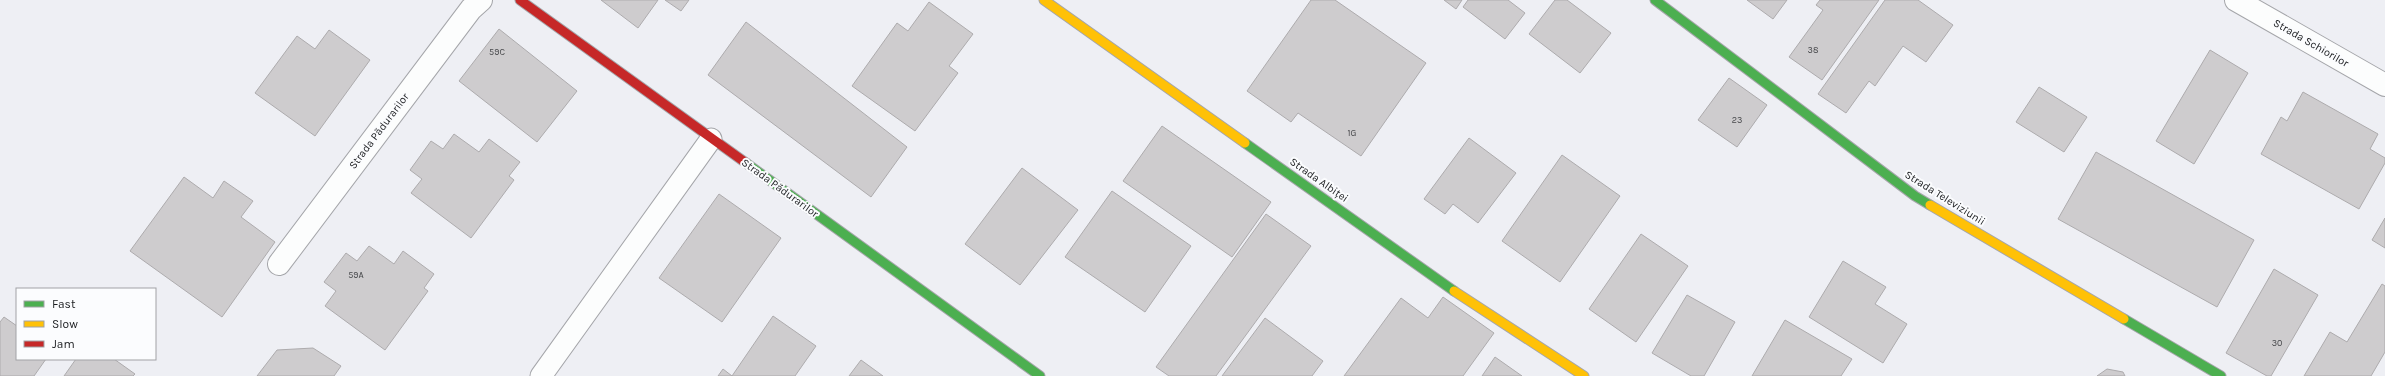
<svg xmlns="http://www.w3.org/2000/svg" width="2385" height="376" viewBox="0 0 2385 376" font-family="Karla,sans-serif">
  <rect width="100%" height="100%" fill="#eeeff4"/>
  <!-- building -->
  <g fill="#ceccce" stroke="#adabad">
    <polygon points="601,0 658,0 638,28"/>
    <polygon points="665,0 689,0 681,11"/>
    <polygon points="1311,0 1335,0 1426,63 1361,156 1298,113 1291,122 1247,91"/>
    <polygon points="1444,0 1462,0 1456,9"/>
    <polygon points="1468,0 1508,0 1525,13 1505,39 1463,7"/>
    <polygon points="1555,0 1567,0 1611,33 1580,73 1529,34"/>
    <polygon points="1747,0 1787,0 1773,19"/>
    <polygon points="1820,0 1879,0 1822,80 1789,57 1823,10 1816,5"/>
    <polygon points="1885,0 1918,0 1953,25 1926,62 1903,46 1875,86 1869,81 1846,113 1818,94"/>
    <polygon points="929,2 973,34 949,66 958,73 915,131 852,86 897,23 908,31"/>
    <polygon points="746,22 907,147 871,197 708,75"/>
    <polygon points="499,29 577,91 537,142 459,81"/>
    <polygon points="329,30 370,60 315,136 255,93 297,36 315,49"/>
    <polygon points="2210,50 2248,73 2194,164 2156,141"/>
    <polygon points="1729,78 1767,105 1737,147 1698,120"/>
    <polygon points="2039,87 2087,117 2064,152 2016,122"/>
    <polygon points="2303,92 2378,134 2370,149 2385,158 2385,163 2359,209 2261,154 2281,117 2287,121"/>
    <polygon points="1162,126 1271,202 1232,257 1123,181"/>
    <polygon points="454,134 479,152 489,139 520,162 509,176 514,180 471,238 411,193 422,179 410,170 431,141 443,149"/>
    <polygon points="1469,138 1516,173 1478,223 1453,204 1445,214 1424,199"/>
    <polygon points="2096,152 2254,240 2217,307 2058,219"/>
    <polygon points="1562,155 1620,196 1560,282 1502,241"/>
    <polygon points="1022,168 1078,210 1020,285 965,244"/>
    <polygon points="184,177 213,198 224,181 253,201 241,217 275,242 222,317 130,251"/>
    <polygon points="1112,191 1191,246 1145,312 1065,257"/>
    <polygon points="719,194 781,238 722,322 659,278"/>
    <polygon points="1266,214 1311,246 1216,376 1169,376 1156,367"/>
    <polygon points="2385,218 2385,248 2372,240"/>
    <polygon points="1641,234 1688,266 1636,342 1589,309"/>
    <polygon points="369,246 394,264 403,251 434,274 424,288 428,291 385,350 325,306 336,291 324,282 346,253 357,261"/>
    <polygon points="1843,261 1886,287 1875,304 1907,324 1883,363 1809,317"/>
    <polygon points="2274,269 2318,295 2271,376 2267,376 2226,353"/>
    <polygon points="2382,284 2385,286 2385,352 2371,376 2304,376 2330,332 2347,342"/>
    <polygon points="1687,295 1735,322 1704,376 1691,376 1652,353"/>
    <polygon points="1443,297 1494,333 1463,376 1344,376 1401,298 1428,318"/>
    <polygon points="773,316 816,346 795,376 718,376 723,369 732,376"/>
    <polygon points="4,317 17,326 17,359 46,359 34,376 0,376 0,322"/>
    <polygon points="1265,318 1323,361 1312,376 1222,376"/>
    <polygon points="1785,320 1852,359 1841,376 1752,376"/>
    <polygon points="313,348 341,366 334,376 257,376 277,350"/>
    <polygon points="1495,357 1522,376 1482,376"/>
    <polygon points="76,359 114,359 135,374 133,376 64,376"/>
    <polygon points="861,360 883,376 849,376"/>
    <polygon points="2107,369 2123,372 2125,376 2097,376"/>
  </g>
  <g fill="none" stroke-linecap="round" stroke-linejoin="round">
    <defs>
      <polyline id="lane" points="541,376 711,139"/>
      <g id="street">
        <polyline points="2236,0 2385,85"/>
        <polyline points="279,264 471,9 481,0"/>
      </g>
      <g id="fast">
        <polyline points="1655,0 1915,196 1930,205"/>
        <polyline points="1245,143 1454,291"/>
        <polyline points="746,163 1040,376"/>
        <polyline points="2124,319 2221,376"/>
      </g>
      <g id="slow">
        <polyline points="1044,0 1245,143"/>
        <polyline points="1930,205 2124,319"/>
        <polyline points="1454,291 1584,376"/>
      </g>
      <polyline id="jam" points="520,0 746,163"/>
    </defs>
    <!-- lane casing -->
    <use href="#lane" stroke="#a5a6aa" stroke-width="23"/>
    <!-- street casing -->
    <use href="#street" stroke="#a5a6aa" stroke-width="24"/>
    <!-- fast casing -->
    <use href="#fast" stroke="#a5a6aa" stroke-width="11"/>
    <!-- slow casing -->
    <use href="#slow" stroke="#a5a6aa" stroke-width="11"/>
    <!-- jam casing -->
    <use href="#jam" stroke="#a5a6aa" stroke-width="11"/>
    <!-- lane -->
    <use href="#lane" stroke="#fcfdfd" stroke-width="21"/>
    <!-- street -->
    <use href="#street" stroke="#fcfdfd" stroke-width="22"/>
    <!-- fast -->
    <use href="#fast" stroke="#4caf50" stroke-width="9"/>
    <!-- slow -->
    <use href="#slow" stroke="#ffc107" stroke-width="9"/>
    <!-- jam -->
    <use href="#jam" stroke="#c62828" stroke-width="9"/>
  </g>
  <g text-anchor="middle" dominant-baseline="central" stroke-width="4" stroke-linejoin="round" paint-order="stroke">
    <!-- number labels -->
    <g font-size="9" fill="#47484b">
      <text x="1813" y="50">38</text>
      <text x="497" y="52">59C</text>
      <text x="1737" y="120">23</text>
      <text x="1352" y="133">1G</text>
      <text x="356" y="275">59A</text>
      <text x="2277" y="343">30</text>
    </g>
    <!-- street labels -->
    <g font-size="11" fill="#1a1c1f" stroke="#fbfcfe">
      <text transform="translate(2311 43) rotate(30)">Strada Schiorilor</text>
      <text transform="translate(379 131) rotate(-53)">Strada Pădurarilor</text>
      <text transform="translate(1319 180) rotate(35)">Strada Albiței</text>
      <text transform="translate(780 188) rotate(36)">Strada Pădurarilor</text>
      <text transform="translate(1945 198) rotate(32)">Strada Televiziunii</text>
    </g>
  </g>
  <!-- legend -->
  <rect x="16" y="288" width="140" height="72" fill="#fbfcfe" stroke="#a1a2a5"/>
  <rect x="24" y="301" width="20" height="6" fill="#4caf50" stroke="#a1a2a5"/>
  <text x="52" y="308" font-size="12" fill="#1a1c1f">Fast</text>
  <rect x="24" y="321" width="20" height="6" fill="#ffc107" stroke="#a1a2a5"/>
  <text x="52" y="328" font-size="12" fill="#1a1c1f">Slow</text>
  <rect x="24" y="341" width="20" height="6" fill="#c62828" stroke="#a1a2a5"/>
  <text x="52" y="348" font-size="12" fill="#1a1c1f">Jam</text>
</svg>
